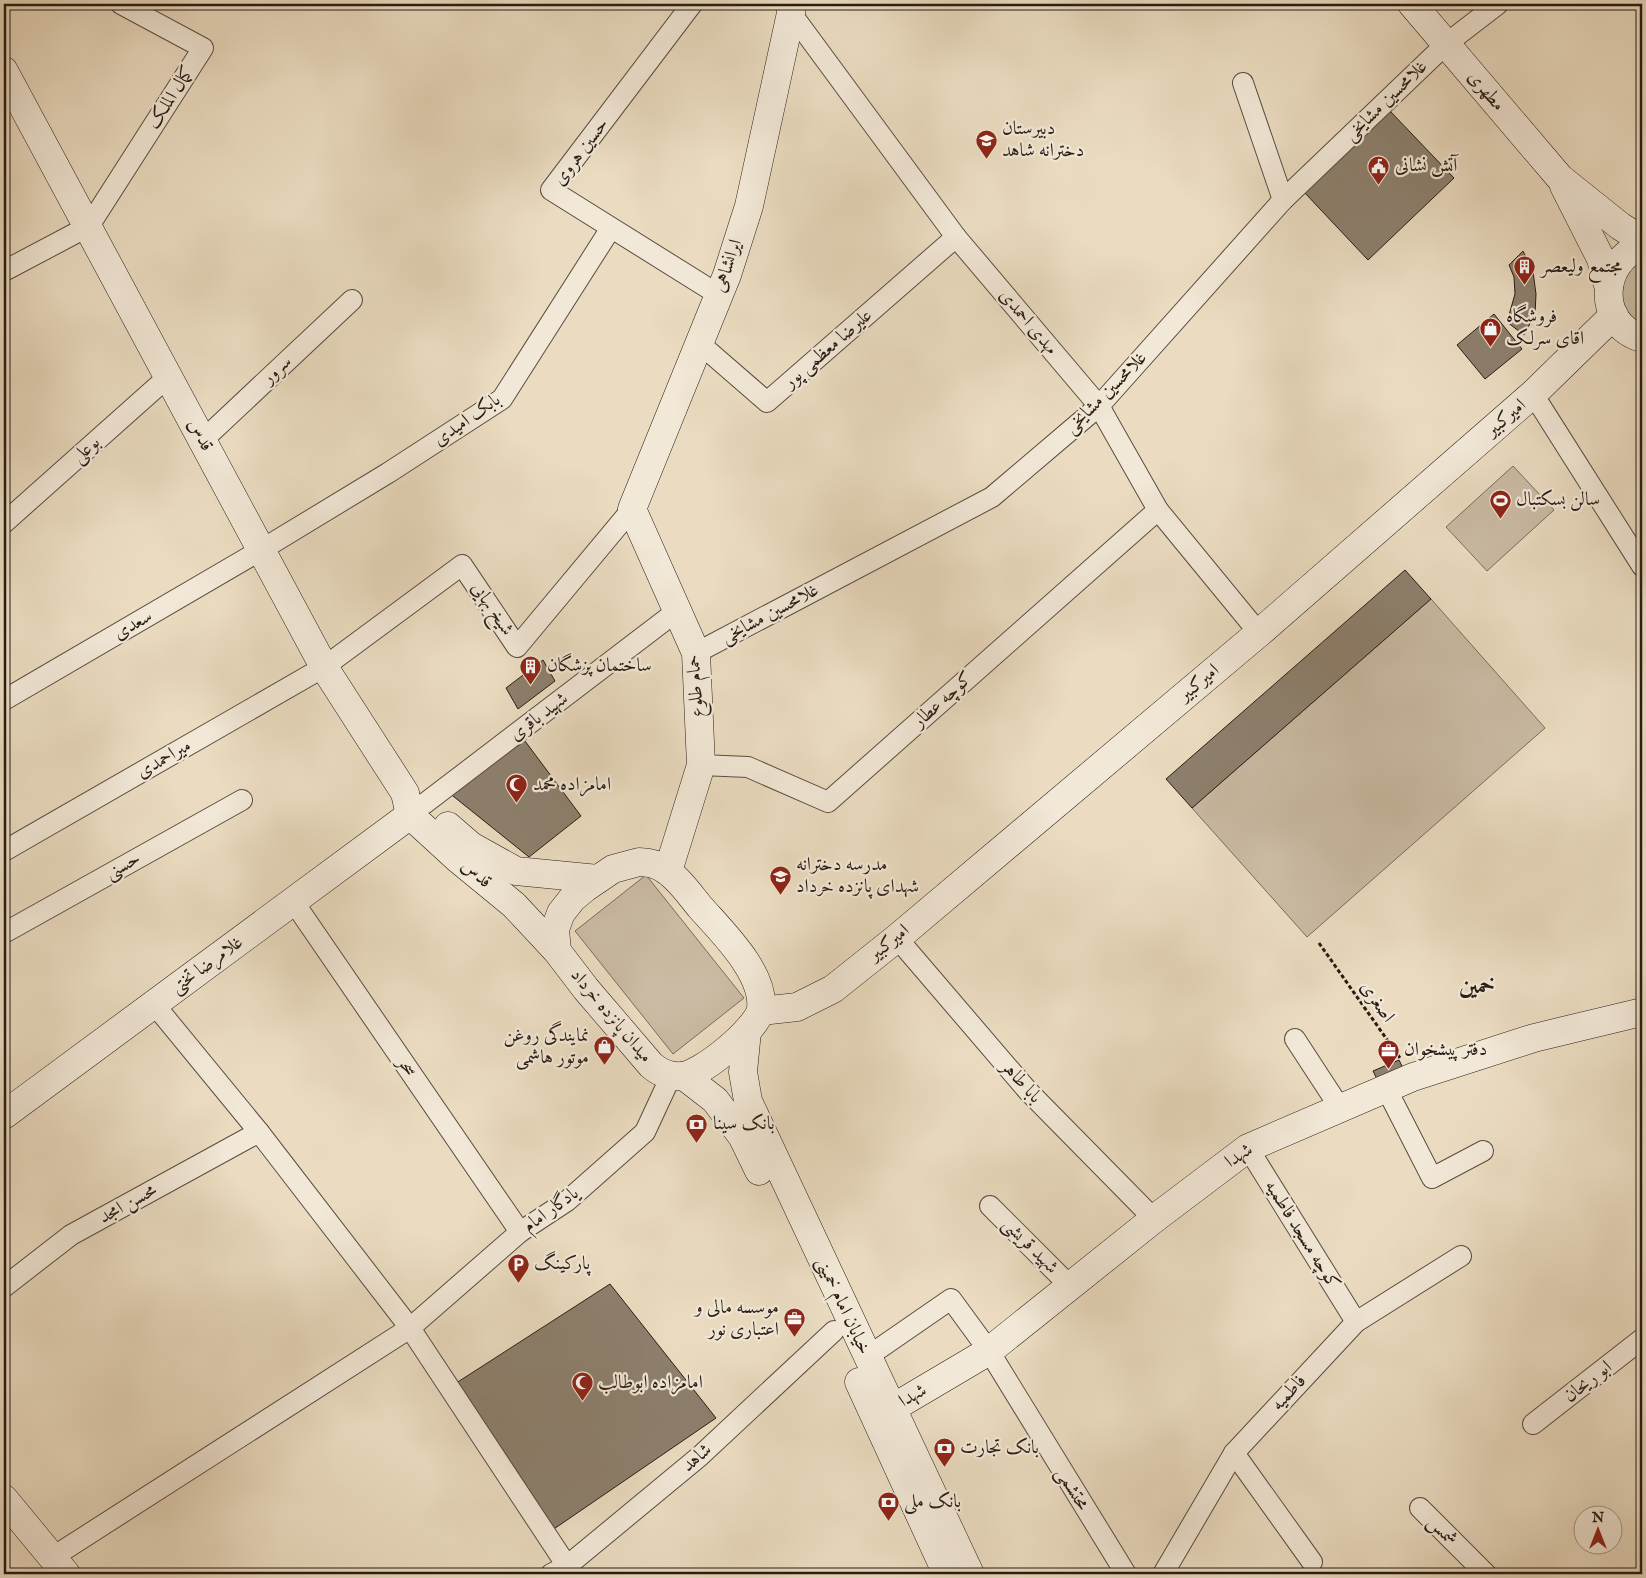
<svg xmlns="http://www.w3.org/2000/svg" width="1646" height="1578" viewBox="0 0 1646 1578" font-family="'IM FELL English',Amiri,serif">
  <rect width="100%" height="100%" fill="#ebdcc1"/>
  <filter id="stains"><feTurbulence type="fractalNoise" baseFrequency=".004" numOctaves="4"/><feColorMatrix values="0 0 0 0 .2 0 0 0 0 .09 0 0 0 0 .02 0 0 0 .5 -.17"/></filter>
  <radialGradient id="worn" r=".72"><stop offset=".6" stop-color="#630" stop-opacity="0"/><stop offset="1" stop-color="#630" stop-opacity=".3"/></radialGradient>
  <!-- green -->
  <g fill="#cabba4" stroke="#786c5c">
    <path d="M1642,260V326C1615,304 1613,282 1642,260Z"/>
    <polygon points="1513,466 1554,510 1487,571 1446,527"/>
    <polygon points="1431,599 1545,728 1307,937 1192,808"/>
    <polygon points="646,875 744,998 673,1054 575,931"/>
  </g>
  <!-- building -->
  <g fill="#8d806e" stroke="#271c15">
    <polygon points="1390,111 1454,178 1368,260 1304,192"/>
    <polygon points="1523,251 1533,272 1536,294 1535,314 1524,335 1507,322 1515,294 1514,277 1509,265"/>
    <polygon points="1494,314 1522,349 1485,379 1457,345"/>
    <polygon points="1405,570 1431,599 1192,808 1166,779"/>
    <polygon points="543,660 555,681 518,709 506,688"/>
    <polygon points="525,741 581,816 529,857 448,792"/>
    <polygon points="1399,1060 1403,1068 1377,1079 1373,1071"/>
    <polygon points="610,1284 716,1418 548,1533 450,1387"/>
  </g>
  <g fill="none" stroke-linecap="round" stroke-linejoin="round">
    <defs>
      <g id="street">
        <polyline points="692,4 551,190 719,295"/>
        <polyline points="791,13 956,237 1099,406 1158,510 1259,633"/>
        <polyline points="1243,83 1283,200"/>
        <polyline points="4,271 89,226 203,48 121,4"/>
        <polyline points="699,343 767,402 956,237"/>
        <polyline points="1533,394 1642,566"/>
        <polyline points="203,440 352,300"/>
        <polyline points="4,523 169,376"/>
        <polyline points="696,653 992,497 1099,406 1283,200 1446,44 1498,4"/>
        <polyline points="4,700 261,550 388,473 502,399 611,228"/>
        <polyline points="701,765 748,767 828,802 1158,510"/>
        <polyline points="424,804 677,611"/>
        <polyline points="4,851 324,667 462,565 517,647 632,509"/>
        <polyline points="293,901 520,1232"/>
        <polyline points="4,933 242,800"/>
        <polyline points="897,938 1028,1091 1154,1219"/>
        <polyline points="154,1004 259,1132 410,1328 567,1566"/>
        <polyline points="1295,1039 1340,1108"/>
        <polyline points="1386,1088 1432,1178 1483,1151"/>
        <polyline points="1248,1148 1356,1322"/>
        <polyline points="990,1206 1070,1286"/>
        <polyline points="4,1287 71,1235 259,1132"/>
        <polyline points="867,1357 951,1299 989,1351 1126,1574"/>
        <polyline points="1533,1424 1642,1339"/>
        <polyline points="1234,1453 1312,1562"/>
        <polyline points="1420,1508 1486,1574"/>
        <polyline points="53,1557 410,1328 520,1232 567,1201 645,1132 671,1076"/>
        <polyline points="551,1574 567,1566 700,1456 834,1331"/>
        <polyline points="1163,1574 1234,1453 1356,1322 1461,1256"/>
      </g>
      <g id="secondary">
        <polyline points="1412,4 1560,178 1620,226 1642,240"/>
        <polyline points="4,71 324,667 405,793 410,815 458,859 514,905 557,951"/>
        <polyline points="1564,186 1601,259 1608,285"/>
        <path d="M1642,246C1599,261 1596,325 1642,338"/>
        <polyline points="448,826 471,846 516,871 598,879"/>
        <path d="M639,862C650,862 658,864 667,871C680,880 690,895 700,907C722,932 765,973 761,1009C758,1028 701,1075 682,1076C670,1077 660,1073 651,1065L586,989L557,951L555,929L561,913L572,899L585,888L613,869Z"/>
        <polyline points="668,871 701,765 696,653 632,509 727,275 749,206 791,13 791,4"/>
        <polyline points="761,1011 797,1007 833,989 897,938 1259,633 1533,394 1614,315"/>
        <polyline points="747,1031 743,1072 748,1101 970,1574"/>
        <polyline points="684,1076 715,1100 742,1136 759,1171"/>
        <polyline points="4,1115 410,815"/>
        <polyline points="859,1382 947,1574"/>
        <polyline points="891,1409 989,1351 1154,1219 1248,1148 1413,1077 1534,1038 1642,1012"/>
        <polyline points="4,1499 66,1574"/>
      </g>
    </defs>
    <!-- street casing -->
    <use href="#street" stroke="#584c40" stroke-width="22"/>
    <!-- secondary casing -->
    <use href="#secondary" stroke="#271c15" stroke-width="29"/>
    <!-- path -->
    <polyline stroke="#271c15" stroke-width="3" stroke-dasharray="4 2.5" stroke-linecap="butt" points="1319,943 1400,1058"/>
    <!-- street -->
    <use href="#street" stroke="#f2e8d7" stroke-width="20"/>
    <!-- secondary -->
    <use href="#secondary" stroke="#f2e8d7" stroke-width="28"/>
  </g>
  <!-- icons -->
  <defs>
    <symbol id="school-pin" viewBox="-11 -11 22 30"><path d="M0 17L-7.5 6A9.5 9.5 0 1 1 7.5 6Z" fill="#8f2418" stroke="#f2e8d7"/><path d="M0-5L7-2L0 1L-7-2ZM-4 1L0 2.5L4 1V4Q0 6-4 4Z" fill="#fff"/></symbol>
    <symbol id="civic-pin" viewBox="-11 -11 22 30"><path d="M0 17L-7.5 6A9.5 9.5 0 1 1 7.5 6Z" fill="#8f2418" stroke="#f2e8d7"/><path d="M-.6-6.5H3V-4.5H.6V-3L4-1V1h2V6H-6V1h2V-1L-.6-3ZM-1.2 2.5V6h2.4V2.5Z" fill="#fff"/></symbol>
    <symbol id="building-pin" viewBox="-11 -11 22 30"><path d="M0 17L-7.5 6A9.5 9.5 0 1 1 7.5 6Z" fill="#8f2418" stroke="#f2e8d7"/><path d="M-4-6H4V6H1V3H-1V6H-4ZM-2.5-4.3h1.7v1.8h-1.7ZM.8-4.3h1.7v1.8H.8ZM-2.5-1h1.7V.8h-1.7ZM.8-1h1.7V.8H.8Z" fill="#fff"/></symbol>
    <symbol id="shop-pin" viewBox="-11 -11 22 30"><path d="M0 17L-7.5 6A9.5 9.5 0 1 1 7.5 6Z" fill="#8f2418" stroke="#f2e8d7"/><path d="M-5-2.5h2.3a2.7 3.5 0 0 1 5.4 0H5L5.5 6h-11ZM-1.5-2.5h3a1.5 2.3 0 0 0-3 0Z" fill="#fff"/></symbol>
    <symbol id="stadium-pin" viewBox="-11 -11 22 30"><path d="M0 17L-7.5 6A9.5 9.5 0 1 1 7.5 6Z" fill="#8f2418" stroke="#f2e8d7"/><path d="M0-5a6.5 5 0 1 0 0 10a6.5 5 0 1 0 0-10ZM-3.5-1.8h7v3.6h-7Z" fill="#fff"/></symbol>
    <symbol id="mosque-pin" viewBox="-11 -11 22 30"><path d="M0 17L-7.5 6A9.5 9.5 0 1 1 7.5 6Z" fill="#8f2418" stroke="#f2e8d7"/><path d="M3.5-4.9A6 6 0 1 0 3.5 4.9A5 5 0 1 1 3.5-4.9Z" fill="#fff"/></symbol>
    <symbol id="office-pin" viewBox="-11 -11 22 30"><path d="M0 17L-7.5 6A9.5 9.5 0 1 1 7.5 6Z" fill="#8f2418" stroke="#f2e8d7"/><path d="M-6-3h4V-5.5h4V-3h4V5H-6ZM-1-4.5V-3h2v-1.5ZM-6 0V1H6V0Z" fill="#fff"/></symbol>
    <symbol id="bank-pin" viewBox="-11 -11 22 30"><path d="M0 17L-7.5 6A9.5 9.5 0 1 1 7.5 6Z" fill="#8f2418" stroke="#f2e8d7"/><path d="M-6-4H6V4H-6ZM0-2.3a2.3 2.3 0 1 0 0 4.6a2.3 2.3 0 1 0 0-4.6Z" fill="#fff"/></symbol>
    <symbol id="parking-pin" viewBox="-11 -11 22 30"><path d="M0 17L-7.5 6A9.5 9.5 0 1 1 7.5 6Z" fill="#8f2418" stroke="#f2e8d7"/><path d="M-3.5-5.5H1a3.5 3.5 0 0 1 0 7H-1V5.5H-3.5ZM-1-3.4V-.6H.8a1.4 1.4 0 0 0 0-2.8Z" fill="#fff"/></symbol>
  </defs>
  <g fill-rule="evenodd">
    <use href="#school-pin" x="974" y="128" width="25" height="34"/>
    <use href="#civic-pin" x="1366" y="154" width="25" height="34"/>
    <use href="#building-pin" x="1512" y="254" width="25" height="34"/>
    <use href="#shop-pin" x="1478" y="316" width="25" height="34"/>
    <use href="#stadium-pin" x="1488" y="488" width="25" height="34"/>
    <use href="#building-pin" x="518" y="654" width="25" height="34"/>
    <use href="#mosque-pin" x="504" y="772" width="25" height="34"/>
    <use href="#school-pin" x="768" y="864" width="25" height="34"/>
    <use href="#shop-pin" x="592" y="1034" width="25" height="34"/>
    <use href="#office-pin" x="1376" y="1038" width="25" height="34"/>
    <use href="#bank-pin" x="684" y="1112" width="25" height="34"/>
    <use href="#parking-pin" x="506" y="1252" width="25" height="34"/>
    <use href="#office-pin" x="782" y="1306" width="25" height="34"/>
    <use href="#mosque-pin" x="570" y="1370" width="25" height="34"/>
    <use href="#bank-pin" x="932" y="1436" width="25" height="34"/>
    <use href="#bank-pin" x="876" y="1490" width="25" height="34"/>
  </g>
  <g text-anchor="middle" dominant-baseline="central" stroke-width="4.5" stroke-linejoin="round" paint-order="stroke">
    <!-- street labels -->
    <g font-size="19" fill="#271c15" stroke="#f2e8d7">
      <text transform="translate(1486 91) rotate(50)">مطهری</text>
      <text transform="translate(171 98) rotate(-57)">کمال الملک</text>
      <text transform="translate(1386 101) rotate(-44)">غلامحسین مشایخی</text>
      <text transform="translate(581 152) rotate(-53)">حسین هروی</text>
      <text transform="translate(728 266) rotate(-71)">ایرانشاهی</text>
      <text transform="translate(1028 322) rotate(50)">مهدی احمدی</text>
      <text transform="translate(828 349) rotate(-41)">علیرضا معظمی پور</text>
      <text transform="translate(277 370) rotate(-43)">سرور</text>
      <text transform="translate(1106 393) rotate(-45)">غلامحسین مشایخی</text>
      <text transform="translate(1506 418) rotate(-41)">امیرکبیر</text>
      <text transform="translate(467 420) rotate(-35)">بابک امیدی</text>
      <text transform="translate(200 435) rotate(62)">قدس</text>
      <text transform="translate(86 450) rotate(-42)">بوعلی</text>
      <text transform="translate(492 609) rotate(56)">شیخ بهایی</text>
      <text transform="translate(770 614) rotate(-28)">غلامحسین مشایخی</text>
      <text transform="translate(133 625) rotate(-30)">سعدی</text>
      <text transform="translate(1199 683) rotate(-40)">امیرکبیر</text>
      <text transform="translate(696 686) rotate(-94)">حمام طلوع</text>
      <text transform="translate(943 700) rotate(-42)">کوچه عطار</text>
      <text transform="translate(539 717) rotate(-37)">شهید باقری</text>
      <text transform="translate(164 759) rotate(-30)">میراحمدی</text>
      <text transform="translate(123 866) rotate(-29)">حسنی</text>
      <text transform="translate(476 874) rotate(40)">قدس</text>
      <text transform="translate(889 943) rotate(-39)">امیرکبیر</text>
      <text transform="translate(207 965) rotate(-36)">غلامرضا تختی</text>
      <text transform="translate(1377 1002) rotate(55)">اصغری</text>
      <text transform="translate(611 1016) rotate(50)">میدان پانزده خرداد</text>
      <text transform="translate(407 1067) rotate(55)">سحر</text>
      <text transform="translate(1021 1082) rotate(48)">بابا طاهر</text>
      <text transform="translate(1239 1156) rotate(-34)">شهدا</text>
      <text transform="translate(128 1204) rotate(-29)">محسن امجد</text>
      <text transform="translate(551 1210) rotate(-36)">یادگار امام</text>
      <text transform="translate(1302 1235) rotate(58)">کوچه مسجد فاطمیه</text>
      <text transform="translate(1030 1246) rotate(45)">شهید قریشی</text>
      <text transform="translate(843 1306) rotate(65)">خیابان امام خمینی</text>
      <text transform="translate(1588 1382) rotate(-38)">ابو ریحان</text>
      <text transform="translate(1289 1393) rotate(-47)">فاطمیه</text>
      <text transform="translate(913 1396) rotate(-30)">شهدا</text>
      <text transform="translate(697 1458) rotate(-41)">شاهد</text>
      <text transform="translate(1072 1489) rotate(58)">محتشمی</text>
      <text transform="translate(1442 1531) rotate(45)">شمس</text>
    </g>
    <!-- poi labels -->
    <g font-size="19" fill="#271c15" stroke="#f2e8d7" text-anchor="start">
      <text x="1002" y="129">دبیرستان<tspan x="1002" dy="22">دخترانه شاهد</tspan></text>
      <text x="1395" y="166">آتش نشانی</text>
      <text x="1541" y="267">مجتمع ولیعصر</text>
      <text x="1506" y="317">فروشگاه<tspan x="1506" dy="22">اقای سرلک</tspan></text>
      <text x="1516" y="500">سالن بسکتبال</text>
      <text x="547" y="666">ساختمان پزشگان</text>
      <text x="533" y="785">امامزاده محمد</text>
      <text x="796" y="865">مدرسه دخترانه<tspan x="796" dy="22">شهدای پانزده خرداد</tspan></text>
      <text x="589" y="1036" text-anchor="end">نمایندگی روغن<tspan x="589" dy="22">موتور هاشمی</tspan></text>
      <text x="1404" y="1050">دفتر پیشخوان</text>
      <text x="713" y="1124">بانک سینا</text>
      <text x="534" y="1264">پارکینگ</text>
      <text x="779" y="1308" text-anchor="end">موسسه مالی و<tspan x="779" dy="22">اعتباری نور</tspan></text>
      <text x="598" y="1383">امامزاده ابوطالب</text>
      <text x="960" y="1448">بانک تجارت</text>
      <text x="904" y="1502">بانک ملی</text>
    </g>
    <!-- district labels -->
    <g font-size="24" font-weight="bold" fill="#271c15" stroke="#f2e8d7">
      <text x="1477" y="986">خمین</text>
    </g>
  </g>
  <!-- margin -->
  <rect width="1646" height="1578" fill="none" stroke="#ebdcc1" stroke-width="20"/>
  <rect x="5" y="5" width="1636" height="1568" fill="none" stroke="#271c15" stroke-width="2.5"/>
  <rect x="10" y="10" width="1626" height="1558" fill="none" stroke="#271c15"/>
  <!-- north arrow -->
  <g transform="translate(1598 1530)"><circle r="24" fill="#f2e8d7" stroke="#a19689"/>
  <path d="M0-4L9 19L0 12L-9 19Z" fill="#8f2418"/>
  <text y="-8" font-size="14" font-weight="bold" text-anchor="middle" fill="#271c15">N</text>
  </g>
  <rect width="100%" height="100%" filter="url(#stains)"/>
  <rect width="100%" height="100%" fill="url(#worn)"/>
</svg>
